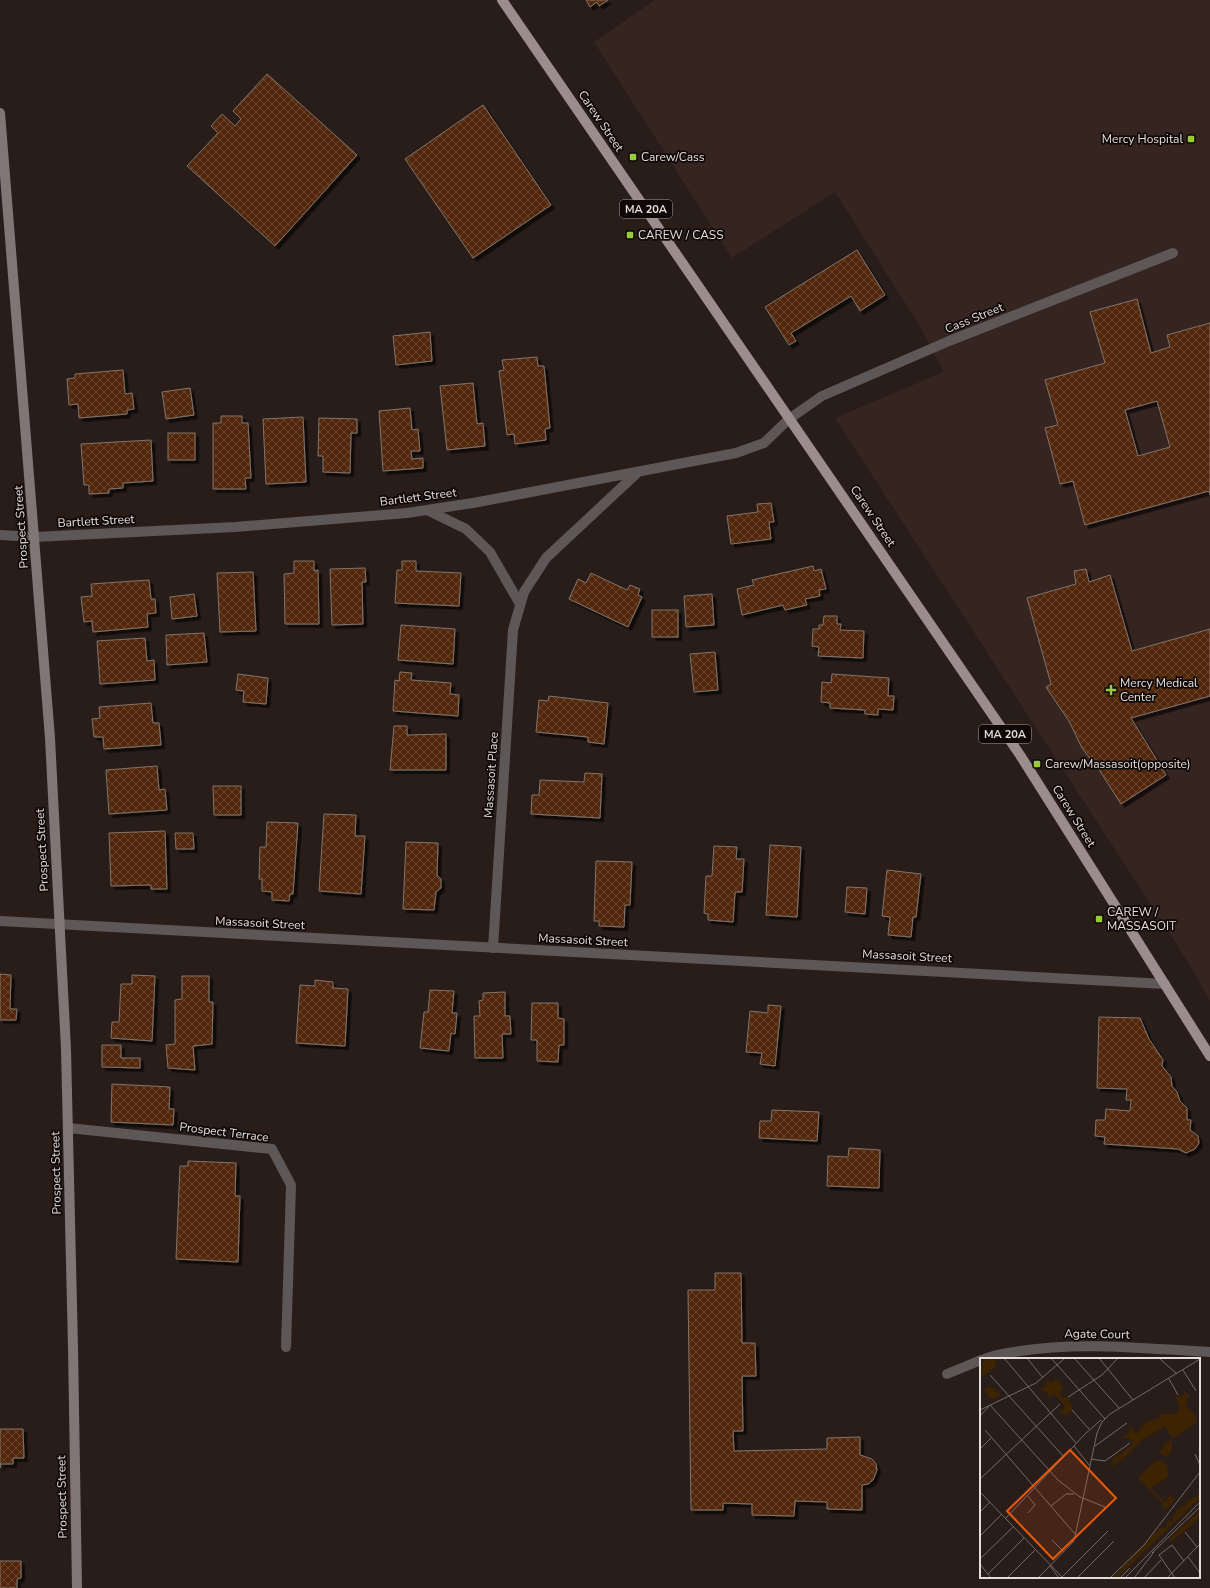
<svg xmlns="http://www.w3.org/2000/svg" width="1210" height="1588" viewBox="0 0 1210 1588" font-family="'Nunito Sans',sans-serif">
  <defs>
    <pattern id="building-cross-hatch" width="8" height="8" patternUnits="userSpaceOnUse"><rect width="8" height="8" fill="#512708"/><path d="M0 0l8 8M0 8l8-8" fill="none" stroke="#6a462b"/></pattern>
    <filter id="shadow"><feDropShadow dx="3.5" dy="3.5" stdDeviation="0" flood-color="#0009"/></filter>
  </defs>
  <rect width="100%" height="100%" fill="#291d1a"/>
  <!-- built -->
  <polygon fill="#362420" points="655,0 1210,0 1210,1001 1188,962 835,418 944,372 919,325 835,192 732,258 594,42"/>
  <!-- building -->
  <g fill="url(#building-cross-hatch)" stroke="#81746c" fill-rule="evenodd" filter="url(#shadow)">
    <polygon points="586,0 608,0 599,6 597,2 590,7"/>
    <polygon points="267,74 357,155 275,246 187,166 218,133 211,126 222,114 235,126 241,119 233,111"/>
    <polygon points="483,105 551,205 473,258 405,159"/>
    <polygon points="857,250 885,295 860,311 851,296 791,333 796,341 789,345 765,307"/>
    <path d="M1137,299L1151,353L1170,347L1167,335L1210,323V495L1209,491L1085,525L1073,481L1060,484L1045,428L1058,425L1045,380L1105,363L1090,312ZM1157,401L1170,447L1138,456L1125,410Z"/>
    <polygon points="430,332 432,361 396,365 393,336"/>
    <polygon points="537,357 538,366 544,366 550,428 545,429 546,440 515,444 514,434 507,435 499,371 504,370 502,360"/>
    <polygon points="123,370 125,394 132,393 134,409 127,410 127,414 79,418 78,404 69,405 67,379 75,378 75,374"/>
    <polygon points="473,383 477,424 483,423 485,446 447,450 440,386"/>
    <polygon points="190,388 194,415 166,419 162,392"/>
    <polygon points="410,408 412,430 418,429 420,451 411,451 412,459 423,458 423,468 383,471 379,411"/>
    <polygon points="221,416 242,416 242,423 248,423 251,478 245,478 246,489 213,489 213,423 221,423"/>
    <polygon points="303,417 306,482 266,484 263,419"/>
    <polygon points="319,418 357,419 357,433 351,433 350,473 323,472 323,456 318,456"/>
    <rect x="168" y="433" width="27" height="27"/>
    <polygon points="151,440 153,481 123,483 123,488 109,489 109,493 89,494 89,485 84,485 81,444"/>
    <polygon points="771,503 774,522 769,522 771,539 731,544 727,516 758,512 757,504"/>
    <polygon points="294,561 314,561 314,571 318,570 319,624 285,624 284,574 294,573"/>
    <polygon points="402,561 416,561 416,571 461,573 459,606 395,603 397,570 402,570"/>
    <polygon points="813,566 814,571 821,569 826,589 819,590 820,596 805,599 807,605 785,610 783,605 742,615 737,589 754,585 752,580"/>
    <polygon points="365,568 366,582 362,582 363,624 332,625 330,569"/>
    <polygon points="1086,569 1089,582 1110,575 1132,651 1210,629 1210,696 1131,718 1166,775 1121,804 1100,771 1082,748 1069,721 1046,687 1051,684 1027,598 1076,584 1074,571"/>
    <polygon points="253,572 256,631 220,632 217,573"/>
    <polygon points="591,573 627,590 630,585 640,589 638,595 642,597 628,627 569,599 578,579 586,583"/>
    <polygon points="149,580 151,599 155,599 156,613 147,614 148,627 93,632 92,621 84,622 81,597 92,596 91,584"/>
    <polygon points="194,594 197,616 172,619 170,597"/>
    <polygon points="712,594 714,625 686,627 684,596"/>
    <rect x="652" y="610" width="26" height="27"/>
    <polygon points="824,616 837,616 837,624 841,624 840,630 864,631 863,658 818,656 819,647 812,646 813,629 819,629 819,625 823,625"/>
    <polygon points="401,625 455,629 453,664 398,660"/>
    <polygon points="204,633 207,662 167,665 166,635"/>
    <polygon points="145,638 147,661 154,660 155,680 100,684 97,641"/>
    <polygon points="715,652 718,690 694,692 690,654"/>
    <polygon points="400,672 412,673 411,680 451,683 450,694 459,695 458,716 393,711 395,680 399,681"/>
    <polygon points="238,674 268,678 266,704 243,702 244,691 236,690"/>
    <polygon points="832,674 889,678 888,696 894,696 893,710 878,709 878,715 865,714 865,710 830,708 830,703 821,702 822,682 831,683"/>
    <polygon points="549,696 608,703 604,744 588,742 588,737 536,732 539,700 548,701"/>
    <polygon points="151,703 153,723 159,723 161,745 104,749 103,737 94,737 92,719 100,718 99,707"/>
    <polygon points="394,726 407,726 407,735 446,734 446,770 390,770"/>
    <polygon points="157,766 159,790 165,789 167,810 109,814 106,770"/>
    <polygon points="585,773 602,774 600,818 531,814 532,795 539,795 540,780 584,782"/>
    <polygon points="213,786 241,786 241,815 214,815"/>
    <polygon points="324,814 356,815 355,836 365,836 361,894 319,891"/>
    <polygon points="267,822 298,823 293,894 290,894 289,901 272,900 272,892 262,891 262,879 259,879 260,847 266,847"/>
    <polygon points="165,831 167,889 151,889 151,885 111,886 109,833"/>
    <polygon points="175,833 193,833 194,849 176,849"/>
    <polygon points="406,842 438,843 437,875 441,879 441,888 436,892 434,910 403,909"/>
    <polygon points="770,845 801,847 797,917 766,915"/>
    <polygon points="714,846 737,847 736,859 744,859 742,892 735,892 733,922 708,920 708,914 704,913 706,876 712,876"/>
    <polygon points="596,861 632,862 630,905 625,905 624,927 599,926 599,921 594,921"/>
    <polygon points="887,870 921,874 916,917 913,917 911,937 888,935 890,917 882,916"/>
    <polygon points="847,887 867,888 865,914 845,912"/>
    <polygon points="0,974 11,975 10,1009 17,1009 16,1020 0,1020"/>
    <polygon points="132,975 155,976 152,1041 111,1038 112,1022 119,1022 121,984 132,984"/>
    <polygon points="182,976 209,976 209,1002 213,1002 212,1044 193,1046 195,1070 168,1068 166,1045 175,1044 175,1000 182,999"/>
    <polygon points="315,980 333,982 333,988 348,989 345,1046 296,1043 300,985 315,986"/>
    <polygon points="430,990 454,991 452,1013 457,1013 455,1034 451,1033 449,1051 420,1048 424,1012 428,1012"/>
    <polygon points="505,992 505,1016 510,1016 511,1034 502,1034 503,1058 475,1058 474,1016 480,1016 479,1001 483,1000 483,993"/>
    <polygon points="532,1003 558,1003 558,1018 564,1019 564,1045 559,1045 558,1062 537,1061 537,1040 531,1040"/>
    <polygon points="768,1005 781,1006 775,1066 760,1064 762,1053 746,1052 750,1011 768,1013"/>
    <polygon points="1099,1017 1140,1018 1149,1039 1163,1060 1162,1066 1171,1077 1172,1086 1177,1092 1180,1101 1187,1108 1187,1120 1191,1120 1190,1130 1198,1136 1199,1143 1195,1149 1186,1153 1178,1149 1104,1144 1105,1137 1095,1136 1096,1120 1105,1120 1106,1109 1130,1111 1131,1100 1126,1100 1127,1089 1097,1088"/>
    <polygon points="102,1045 121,1045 121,1058 140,1058 140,1068 102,1067"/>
    <polygon points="112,1084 170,1087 169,1109 174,1109 173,1125 111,1122"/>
    <polygon points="772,1110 819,1112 817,1141 759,1138 760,1121 771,1121"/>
    <polygon points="849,1148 880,1150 879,1188 827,1186 828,1156 848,1157"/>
    <polygon points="188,1161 236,1163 235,1196 240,1196 238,1262 176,1259 180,1166 188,1166"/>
    <polygon points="715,1273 741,1273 742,1343 755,1343 756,1376 742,1376 743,1431 733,1431 734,1451 827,1449 827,1438 860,1437 860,1455 872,1459 876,1464 877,1470 873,1480 868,1484 862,1485 862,1510 827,1509 827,1502 795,1501 794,1516 752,1515 752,1504 723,1503 723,1510 691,1510 688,1290 715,1290"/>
    <polygon points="0,1429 23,1429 24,1458 13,1458 13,1464 1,1464 0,1468"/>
    <polygon points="0,1561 21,1561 21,1578 17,1579 17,1588 0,1588"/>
  </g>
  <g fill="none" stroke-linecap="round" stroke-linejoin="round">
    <!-- minor -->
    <g stroke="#5e5757" stroke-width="10">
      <polyline points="427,510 466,529 490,552 520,604"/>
      <polyline points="0,535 35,537 235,527 407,513 473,503 736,453 764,443 789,419 822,396 949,341 1173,253"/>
      <polyline points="0,921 1165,984"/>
      <polyline points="493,948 513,630 524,592 546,558 637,473"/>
      <polyline points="68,1128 272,1149 291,1185 286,1347"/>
      <path d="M984,1359C996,1354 1008,1353 1020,1351C1083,1341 1147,1349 1210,1352"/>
      <polyline points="947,1374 981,1360"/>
    </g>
    <!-- secondary -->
    <polyline stroke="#807676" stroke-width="10" points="0,113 50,738 66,1049 73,1348 77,1588"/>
    <!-- primary -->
    <polyline stroke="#9b8d8e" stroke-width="10" points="502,0 1020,755 1210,1056"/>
  </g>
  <!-- markers -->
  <g fill="#97cc38" stroke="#0e0908" stroke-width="1.5">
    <rect x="1187" y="135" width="8" height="8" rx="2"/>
    <rect x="629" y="153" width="8" height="8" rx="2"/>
    <rect x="626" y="231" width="8" height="8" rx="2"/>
    <path d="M1109 684h4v4h4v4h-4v4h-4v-4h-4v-4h4z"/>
    <rect x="1033" y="760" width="8" height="8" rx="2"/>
    <rect x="1095" y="915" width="8" height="8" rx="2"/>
  </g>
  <g text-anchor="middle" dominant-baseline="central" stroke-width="3.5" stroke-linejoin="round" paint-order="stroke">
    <!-- shield labels -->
    <g fill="#0e0908" stroke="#a49d9c" stroke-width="1">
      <rect x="620" y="200" width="52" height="18" rx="3"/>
      <rect x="979" y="725" width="52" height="18" rx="3"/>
    </g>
    <g font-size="11" font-weight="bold" fill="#e5dddb">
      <text x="646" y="209">MA 20A</text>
      <text x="1005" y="734">MA 20A</text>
    </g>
    <!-- street labels -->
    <g font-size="12" fill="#e5dddb" stroke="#0e0908">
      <text transform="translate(601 121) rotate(56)">Carew Street</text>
      <text transform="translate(974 318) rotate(-22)">Cass Street</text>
      <text transform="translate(418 497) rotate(-7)">Bartlett Street</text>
      <text transform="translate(873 516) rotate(56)">Carew Street</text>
      <text transform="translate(96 521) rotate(-3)">Bartlett Street</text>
      <text transform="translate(21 527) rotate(-94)">Prospect Street</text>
      <text transform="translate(491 775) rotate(-86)">Massasoit Place</text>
      <text transform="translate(1074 816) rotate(58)">Carew Street</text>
      <text transform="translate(42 850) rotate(-93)">Prospect Street</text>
      <text transform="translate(260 923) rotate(3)">Massasoit Street</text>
      <text transform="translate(583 940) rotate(3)">Massasoit Street</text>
      <text transform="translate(907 956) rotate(3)">Massasoit Street</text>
      <text transform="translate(224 1132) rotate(7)">Prospect Terrace</text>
      <text transform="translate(56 1173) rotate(-91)">Prospect Street</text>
      <text transform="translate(1097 1334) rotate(1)">Agate Court</text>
      <text transform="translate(62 1497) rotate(-91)">Prospect Street</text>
    </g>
    <!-- poi labels -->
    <g font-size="12" fill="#e5dddb" stroke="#0e0908" text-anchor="start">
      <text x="1183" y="139" text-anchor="end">Mercy Hospital</text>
      <text x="641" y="157">Carew/Cass</text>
      <text x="638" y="235">CAREW / CASS</text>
      <text x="1120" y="683">Mercy Medical<tspan x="1120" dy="14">Center</tspan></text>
      <text x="1045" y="764">Carew/Massasoit(opposite)</text>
      <text x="1107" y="912">CAREW /<tspan x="1107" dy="14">MASSASOIT</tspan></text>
    </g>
  </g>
  <!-- overview -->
  <g transform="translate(980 1358)">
    <rect width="220" height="220" fill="#291d1a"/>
    <path d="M220,136V140L137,220H133L180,170H185L188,163H193V158L200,149L206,148V144Z" fill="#3c2402"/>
    <path d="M4,0H13L16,5V9L4,17H1ZM76,21L84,29L79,36L84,40H89V45L92,46V52L85,58L79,51L84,52L85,48L77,39L74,36L68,39L67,33H59L66,28L67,22L71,25ZM8,29L13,30L21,37L13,41L7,39L8,37L4,32ZM205,34L210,38L206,41L207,50L213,54L218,64L217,62L210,65L211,68L193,81L185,68L162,82L142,102L131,109L133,101L153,86L149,79L144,81L142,79L149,75L150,68L156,76L166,64L180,60L179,56H195L200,51L195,37L200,39L205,37ZM192,82L191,94L186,99L180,95L184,86ZM181,102L187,108L188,119L171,130L185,144L190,137L195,142L186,152L182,148L183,145L158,120L173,105ZM220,153V160L191,184L189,181Z" fill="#3c2402"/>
    <path d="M211,53L217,64L196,79L188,67Z" fill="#3c2402"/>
    <path fill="none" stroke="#746a67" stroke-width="1" d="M24,0L96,85M47,0L63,20M71,0L125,61M94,0L139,50M119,0L153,42M179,0L197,16M203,12L216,33M10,17L84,99M189,21L198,37M88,39L122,17L138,0M10,47L78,122L100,139L125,149M0,52L56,25L85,0M92,52L109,71M0,58L10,47M5,72L95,176M94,88L110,108M115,88L147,65M0,91L11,80M215,96L220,107M111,101L125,103L150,85M0,121L80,46M0,134L83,220M71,148L86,136H94M0,154L10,144M48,155L55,147L48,138M26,160L106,75L121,62M205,174L217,189M0,178L22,156M72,182L84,194M172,195L220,149M208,199L220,215M0,201L34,168M0,206L11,220M70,208L79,220M8,216L44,180M82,219L128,173M27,220L56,191M58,220L94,183L117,75L122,64L130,56L220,1M97,220L134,183M130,220L164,187L220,114M140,220L150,210M145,220L220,144M154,220L174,194M164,220L181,202M187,220L220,186M195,220L179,197L192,187L204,203"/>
    <path fill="#e8590c" fill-opacity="0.15" stroke="#e8590c" stroke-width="2" d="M90,92L136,140L73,201L27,153Z"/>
    <rect width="220" height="220" fill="none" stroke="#e5dddb" stroke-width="2"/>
  </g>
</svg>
